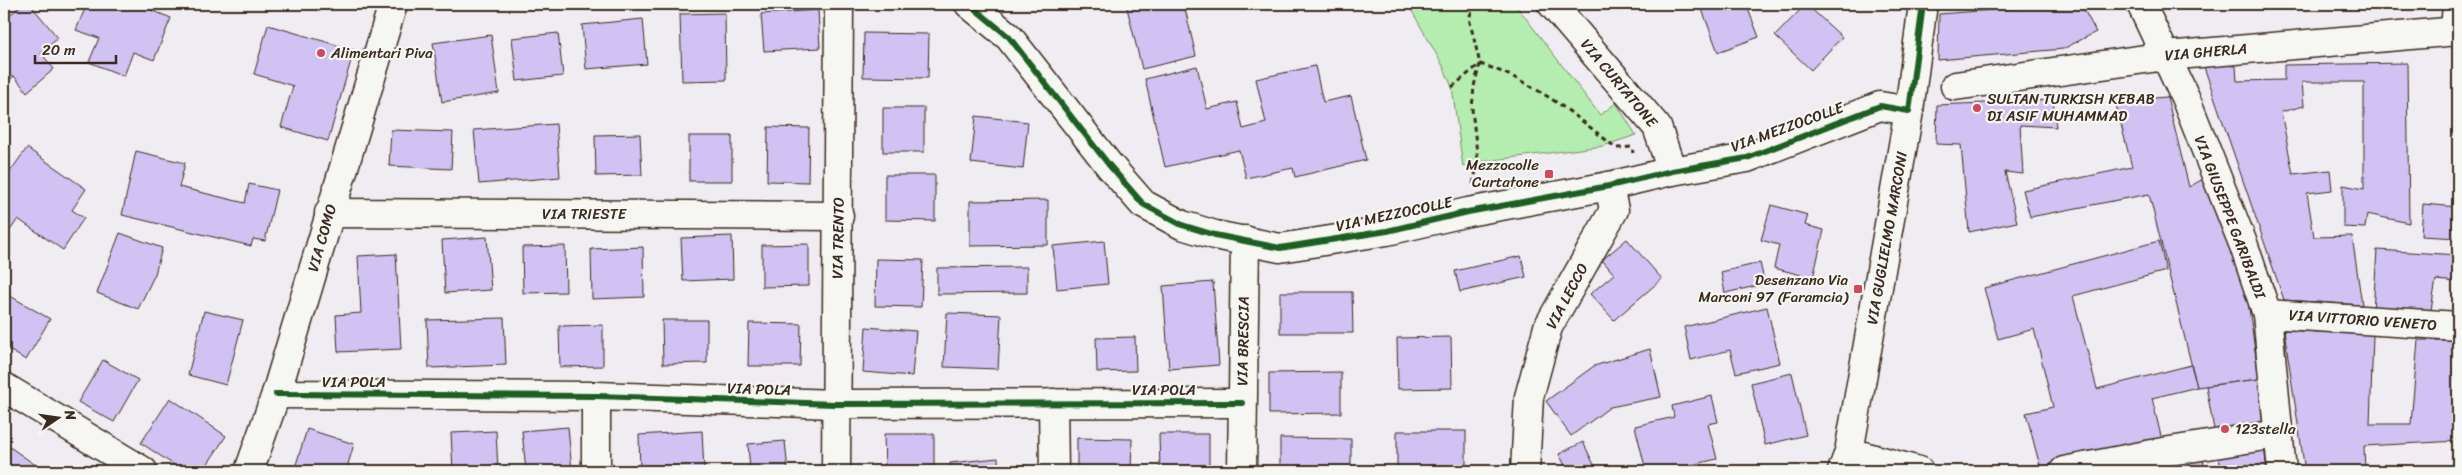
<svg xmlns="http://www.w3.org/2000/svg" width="2462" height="475" viewBox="0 0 2462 475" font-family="Sriracha,sans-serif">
  <rect width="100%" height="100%" fill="#efecf2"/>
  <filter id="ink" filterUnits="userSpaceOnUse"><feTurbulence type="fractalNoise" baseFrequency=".02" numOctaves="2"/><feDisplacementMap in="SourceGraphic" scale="10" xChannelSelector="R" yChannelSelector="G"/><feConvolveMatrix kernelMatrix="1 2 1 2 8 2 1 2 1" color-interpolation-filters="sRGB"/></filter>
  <g filter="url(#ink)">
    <!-- green -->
    <polygon fill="#b5edb0" stroke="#788c67" points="1408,4 1515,4 1600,115 1616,103 1636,135 1603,146 1478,162 1463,167 1452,87 1443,66"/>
    <!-- building -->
    <g fill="#d1c2f4" stroke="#3b2a1e">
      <polygon points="23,4 30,4 58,38 41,53 54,69 27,92 14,76 4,85 4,6 11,14"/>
      <polygon points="87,4 153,4 151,10 171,18 154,60 133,52 124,76 89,62 99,38 76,30"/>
      <polygon points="1126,4 1184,4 1196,56 1142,69"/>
      <polygon points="1700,4 1746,4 1759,37 1718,52"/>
      <polygon points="1806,4 1842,37 1811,70 1775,36"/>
      <polygon points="2018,4 2081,4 2096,32 2063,49 1938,60 1939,14 2019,8"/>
      <polygon points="2371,4 2416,4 2416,7 2371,8"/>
      <polygon points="818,10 820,48 764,51 761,14"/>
      <polygon points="725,13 726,80 682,81 680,14"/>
      <polygon points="643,19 647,64 586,69 582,25"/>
      <polygon points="268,25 354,50 328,141 281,127 293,86 254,74"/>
      <polygon points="558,33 563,76 517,81 512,38"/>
      <polygon points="864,33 929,34 928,78 863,77"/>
      <polygon points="491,35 499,93 442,102 433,43"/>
      <polygon points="2407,63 2409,223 2367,214 2365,228 2343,227 2343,185 2364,189 2364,82 2302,82 2304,106 2281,112 2293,174 2330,170 2332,190 2307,193 2314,237 2352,236 2362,305 2284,300 2203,64 2236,66 2237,81 2284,80 2284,65"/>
      <polygon points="1197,66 1207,109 1237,102 1243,129 1266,123 1256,79 1315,66 1323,102 1351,96 1366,160 1295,177 1293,168 1246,178 1239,150 1165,167 1145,79"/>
      <polygon points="2167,97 2189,187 2203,179 2247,294 2259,379 2197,387 2149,194 2030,217 2023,190 2132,167 2115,101"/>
      <polygon points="2053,100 2056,127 2020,125 2023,174 2005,172 2017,222 1969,232 1961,145 1936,144 1937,105"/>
      <rect x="883" y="108" width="41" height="44"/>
      <polygon points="976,116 1028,122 1023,169 971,163"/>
      <polygon points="556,124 560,177 479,184 474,130"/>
      <polygon points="768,127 809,128 808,182 767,181"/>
      <polygon points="391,130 453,132 451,169 389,166"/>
      <polygon points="640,134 642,175 596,176 595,135"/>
      <rect x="689" y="136" width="43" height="45"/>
      <polygon points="27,148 86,189 72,210 84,218 63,250 18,219 4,239 4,170 9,173"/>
      <polygon points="136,151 185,163 179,187 245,203 249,184 277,190 265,241 253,239 251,246 122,215"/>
      <polygon points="885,175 935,175 935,221 885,220"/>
      <polygon points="1048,200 1048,245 970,246 970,201"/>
      <polygon points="2423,204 2458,207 2458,238 2421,236"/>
      <polygon points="1771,205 1808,215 1805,225 1824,230 1813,278 1774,268 1779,245 1761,240"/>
      <polygon points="120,233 162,248 155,274 138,309 97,293"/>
      <polygon points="732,236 733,279 683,281 681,238"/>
      <polygon points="487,237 491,290 445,293 442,240"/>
      <polygon points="1627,239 1662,279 1614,320 1590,294 1614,274 1602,260"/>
      <polygon points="1104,241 1108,284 1057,289 1053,246"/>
      <polygon points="2159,241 2166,271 2073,296 2097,389 2191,365 2197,387 2152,398 2163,445 2041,470 2026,413 2053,407 2034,329 1998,339 1984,288"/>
      <polygon points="809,244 809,286 762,287 762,245"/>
      <polygon points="565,246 566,292 523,293 522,247"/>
      <polygon points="643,247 644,297 592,299 591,249"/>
      <polygon points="2377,250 2458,255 2458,282 2436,280 2430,316 2373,312"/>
      <polygon points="396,254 401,349 338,352 336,315 361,313 358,256"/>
      <polygon points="1521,256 1526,277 1460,292 1455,271"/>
      <polygon points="876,259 923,260 921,307 875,306"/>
      <polygon points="1760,263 1765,284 1725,293 1721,272"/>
      <polygon points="1027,267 1027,293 937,294 937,268"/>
      <polygon points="1213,282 1219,365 1169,369 1163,286"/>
      <polygon points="1280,292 1352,292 1353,333 1280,333"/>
      <polygon points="5,293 50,319 26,360 4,347"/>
      <polygon points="1767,307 1780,363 1736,373 1730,350 1691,360 1684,327"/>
      <polygon points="204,311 243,320 226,385 188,375"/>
      <polygon points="947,313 1001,315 998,369 944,367"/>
      <polygon points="504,318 506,365 429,368 427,320"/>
      <polygon points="662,320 707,320 707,363 663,364"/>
      <polygon points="749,323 801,324 800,366 748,366"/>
      <polygon points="603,325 603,366 560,367 559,326"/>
      <polygon points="866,327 916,331 912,376 863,372"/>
      <polygon points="2284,330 2373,335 2370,424 2411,424 2418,340 2458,340 2458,441 2364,446 2365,471 2305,471"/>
      <polygon points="1135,337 1136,371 1097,372 1096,338"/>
      <polygon points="1451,337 1452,388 1398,389 1397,338"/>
      <polygon points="1650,349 1661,397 1610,407 1571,436 1546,401 1594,366"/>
      <polygon points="103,360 138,380 114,422 78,402"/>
      <polygon points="1341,372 1341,413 1269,414 1269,373"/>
      <polygon points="1792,373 1806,435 1765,445 1751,383"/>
      <polygon points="2259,379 2263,428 2215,435 2206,386"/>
      <polygon points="1712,396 1718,422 1708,424 1717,459 1666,471 1646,471 1635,426 1674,417 1672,406"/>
      <polygon points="170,398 226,436 203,471 183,471 141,443"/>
      <polygon points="568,427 572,471 526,471 522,431"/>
      <polygon points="307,429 354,444 346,471 294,471"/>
      <polygon points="496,431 498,471 453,471 451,433"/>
      <polygon points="702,431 704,471 640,471 639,435"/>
      <rect x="1397" y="431" width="69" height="40"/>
      <polygon points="884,434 934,434 934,471 885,471"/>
      <polygon points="1159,434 1209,434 1209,471 1160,471"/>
      <polygon points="1077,438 1132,439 1131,471 1077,471"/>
      <polygon points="1280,438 1351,439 1351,471 1280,471"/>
      <polygon points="2263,439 2267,471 2221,471 2218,448"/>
      <polygon points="785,441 788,471 750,471 748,444"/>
      <polygon points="1583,442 1597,471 1568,471 1559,454"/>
      <polygon points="4,443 44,471 4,471"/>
      <polygon points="2201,448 2205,471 2096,471"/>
      <polygon points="998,458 999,471 951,471 950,463"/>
    </g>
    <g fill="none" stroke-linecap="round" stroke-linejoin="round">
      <defs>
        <g id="minor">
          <polyline points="969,4 1009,37 1109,165 1143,204 1182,225 1215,235 1280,248 1387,231 1468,212 1609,186 1672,171 1747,158 1880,106 1909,111"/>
          <polyline points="1552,4 1657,127 1672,171"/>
          <polyline points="2141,4 2185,97 2244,246 2267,314 2282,471"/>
          <polyline points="2455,31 2457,4"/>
          <polyline points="1955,86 2166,56 2458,31"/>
          <polyline points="329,213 839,216"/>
          <polyline points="2267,314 2458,326"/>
          <polyline points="4,387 143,471"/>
          <polyline points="276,394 596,396 835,404 1242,403"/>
          <polyline points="596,396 596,471"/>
          <polyline points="1053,403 1054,471"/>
          <polyline points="1849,452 1919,471"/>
          <polyline points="249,471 276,394 393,4"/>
          <polyline points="836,471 839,4"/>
          <polyline points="1242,471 1245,240"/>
          <polyline points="1525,471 1529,397 1548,327 1614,210 1609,186"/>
          <polyline points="2064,471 2157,453 2278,434"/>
        </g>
        <polyline id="major" points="1842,471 1849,452 1909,111 1923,4"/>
      </defs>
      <!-- minor casing -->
      <use href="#minor" stroke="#3b2a1e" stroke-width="31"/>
      <!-- major casing -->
      <use href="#major" stroke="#3b2a1e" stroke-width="31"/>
      <!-- path -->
      <g stroke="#3b2a1e" stroke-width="3" stroke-dasharray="5 4" stroke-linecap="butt">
        <path d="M1452,87L1480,64C1532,80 1574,114 1616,148L1632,147L1633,153"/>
        <polyline points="1473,184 1478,162 1472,109 1474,86 1480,64 1469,18 1475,4"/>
      </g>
      <!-- minor -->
      <use href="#minor" stroke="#f6f6f2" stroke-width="28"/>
      <!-- major -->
      <use href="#major" stroke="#f6f6f2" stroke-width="28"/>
      <defs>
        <g id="cycleway">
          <polyline points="969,4 1009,37 1109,165 1143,204 1182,225 1215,235 1280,248 1387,231 1468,212 1609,186 1672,171 1747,158 1880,106 1909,111 1923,4"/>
          <polyline points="276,394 596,396 835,404 1242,403"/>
        </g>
      </defs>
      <!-- cycleway casing -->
      <use href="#cycleway" stroke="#f6f6f2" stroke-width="9"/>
      <!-- cycleway -->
      <use href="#cycleway" stroke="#1b5e20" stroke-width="6"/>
    </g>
  </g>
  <!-- markers -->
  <g fill="#d1495b" stroke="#f6f6f2" stroke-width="2">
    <circle cx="321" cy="53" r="5"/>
    <circle cx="1977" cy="108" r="5"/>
    <rect x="1544" y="169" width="10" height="10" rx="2.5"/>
    <rect x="1853" y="284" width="10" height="10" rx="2.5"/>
    <circle cx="2225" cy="429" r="5"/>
  </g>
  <g text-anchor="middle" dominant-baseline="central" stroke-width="4.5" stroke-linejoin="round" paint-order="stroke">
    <!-- street labels -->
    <g font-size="15" fill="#3b2a1e" stroke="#f6f6f2">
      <text transform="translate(2206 52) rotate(-5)">VIA GHERLA</text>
      <text transform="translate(1619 83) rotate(50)">VIA CURTATONE</text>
      <text transform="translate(1787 127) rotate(-20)">VIA MEZZOCOLLE</text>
      <text x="584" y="214">VIA TRIESTE</text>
      <text transform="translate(1394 214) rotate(-12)">VIA MEZZOCOLLE</text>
      <text transform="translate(2230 217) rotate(69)">VIA GIUSEPPE GARIBALDI</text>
      <text transform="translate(322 238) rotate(-74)">VIA COMO</text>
      <text transform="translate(838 238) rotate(-89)">VIA TRENTO</text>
      <text transform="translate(1887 238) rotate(-80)">VIA GUGLIELMO MARCONI</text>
      <text transform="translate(1567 296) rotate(-62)">VIA LECCO</text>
      <text transform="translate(2363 320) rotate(4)">VIA VITTORIO VENETO</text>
      <text transform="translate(1243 341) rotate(-89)">VIA BRESCIA</text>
      <text x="354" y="382">VIA POLA</text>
      <text transform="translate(759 389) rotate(2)">VIA POLA</text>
      <text x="1164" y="390">VIA POLA</text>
    </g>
    <!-- poi labels -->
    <g font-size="15" fill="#3b2a1e" stroke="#f6f6f2" text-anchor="start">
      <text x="331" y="53">Alimentari Piva</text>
      <text x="1987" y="99">SULTAN TURKISH KEBAB<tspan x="1987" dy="17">DI ASIF MUHAMMAD</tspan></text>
      <text x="1539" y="165" text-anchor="end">Mezzocolle<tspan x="1539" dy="17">Curtatone</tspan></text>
      <text x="1848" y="280" text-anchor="end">Desenzano Via<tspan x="1848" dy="17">Marconi 97 (Faramcia)</tspan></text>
      <text x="2235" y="429">123stella</text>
    </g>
  </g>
  <!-- margin -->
  <rect width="2462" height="475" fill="none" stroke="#f6f6f2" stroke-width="20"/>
  <rect x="10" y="10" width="2442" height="455" fill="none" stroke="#3b2a1e" stroke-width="2" filter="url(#ink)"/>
  <!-- north arrow -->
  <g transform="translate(58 418) rotate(77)" stroke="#f6f6f2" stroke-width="4" paint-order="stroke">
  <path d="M0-4L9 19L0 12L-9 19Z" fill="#3b2a1e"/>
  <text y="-8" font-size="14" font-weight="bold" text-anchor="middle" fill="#3b2a1e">N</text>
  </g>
  <!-- scale -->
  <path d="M35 55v8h81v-8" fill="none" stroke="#3b2a1e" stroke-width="2.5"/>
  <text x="42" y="55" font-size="15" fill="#3b2a1e" stroke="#f6f6f2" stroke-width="4" paint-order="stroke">20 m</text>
</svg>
